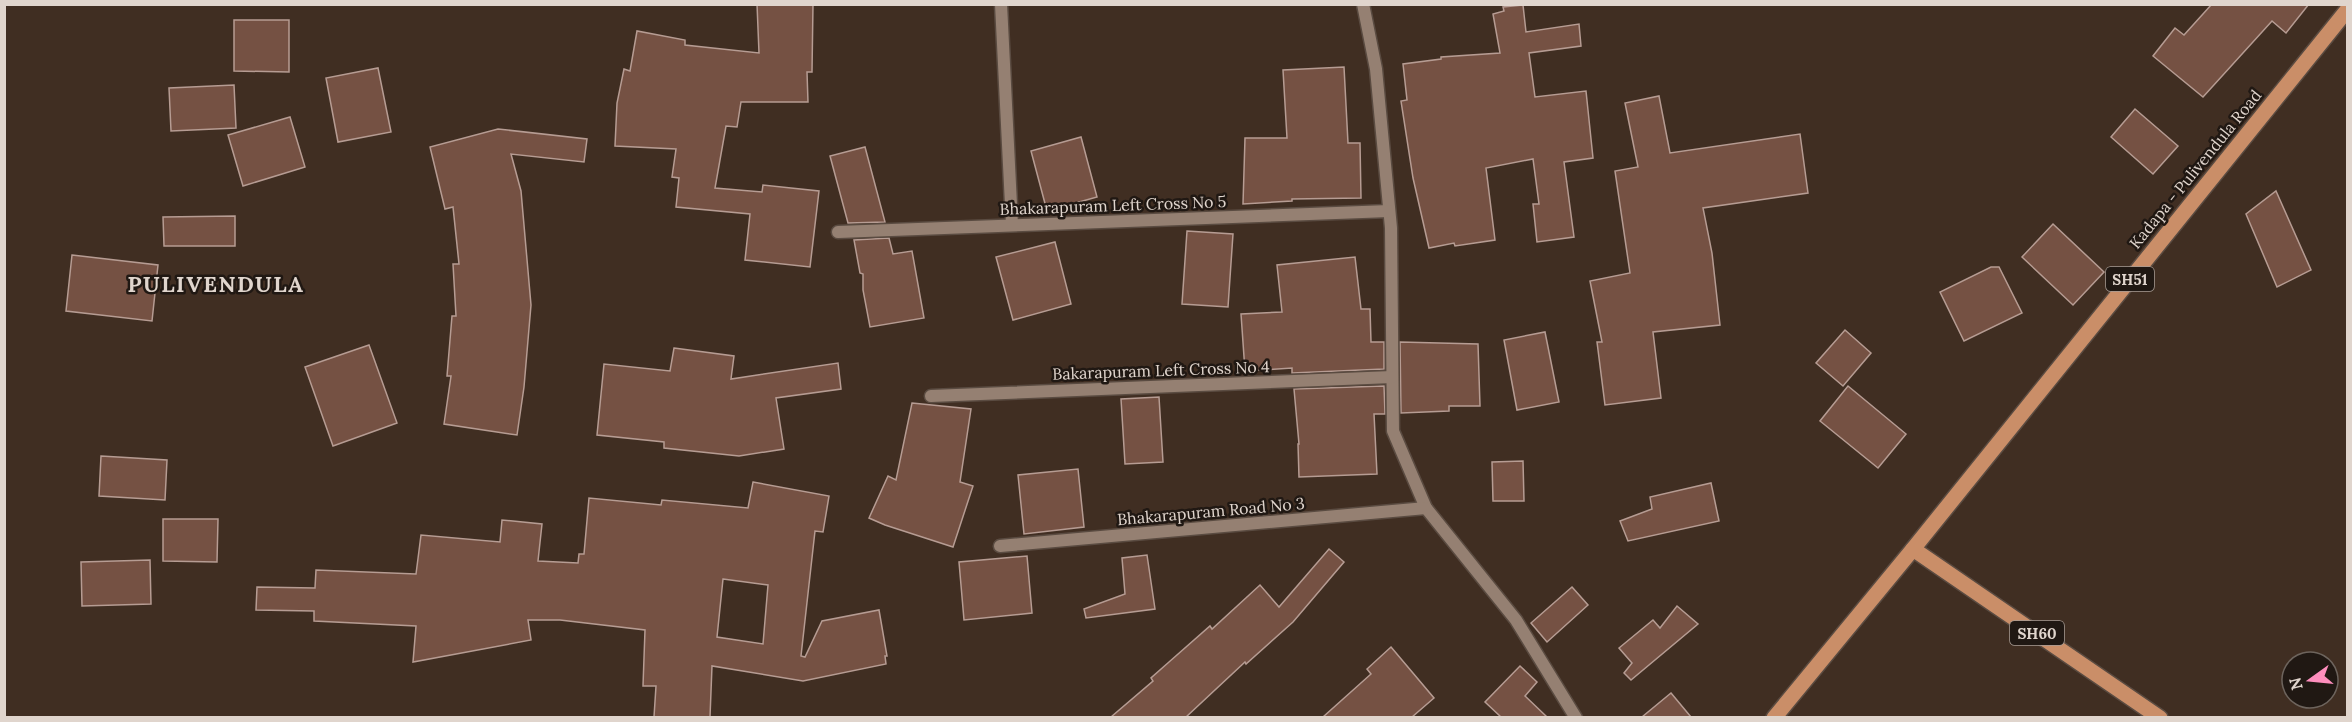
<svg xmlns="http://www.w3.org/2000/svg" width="2352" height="722" viewBox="0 0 2352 722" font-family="Lora,serif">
  <rect width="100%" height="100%" fill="#402e22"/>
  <!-- building -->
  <g fill="#755143" stroke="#b69c93" stroke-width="1.5" fill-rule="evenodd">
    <polygon points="757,4 813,4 812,72 807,72 808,102 741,102 737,127 726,126 715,188 762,192 763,185 819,191 810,267 745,260 750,214 676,207 679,178 672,177 676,149 615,146 617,103 624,69 630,71 637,31 685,40 685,45 759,53"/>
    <polygon points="2212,4 2309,4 2286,33 2272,21 2203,97 2153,56 2175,28 2184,35"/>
    <polygon points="1523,5 1526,32 1579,24 1581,46 1529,53 1535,97 1586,91 1593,158 1564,162 1574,237 1537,242 1533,204 1539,204 1533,159 1486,168 1495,240 1455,246 1454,243 1429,248 1413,178 1401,101 1407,100 1403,64 1441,59 1441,57 1500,53 1493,14 1504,11 1503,7"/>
    <polygon points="234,20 289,20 289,72 234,71"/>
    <polygon points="1344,67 1348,143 1360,143 1361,198 1292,199 1292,201 1243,204 1245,138 1287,138 1283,70"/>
    <polygon points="378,68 391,132 338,142 326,78"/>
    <polygon points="234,85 236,128 171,131 169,88"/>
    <polygon points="1659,96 1670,153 1800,134 1808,193 1703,208 1712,253 1720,325 1653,332 1661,398 1605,405 1597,342 1602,342 1590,281 1630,273 1615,171 1638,167 1625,103"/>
    <polygon points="2135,109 2178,146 2153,174 2111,137"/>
    <polygon points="290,117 305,167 243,186 228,135"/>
    <polygon points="498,129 587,139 584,162 511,154 521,191 531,305 524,387 517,435 444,424 451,376 447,376 452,316 456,316 453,264 459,264 453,207 445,209 430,147"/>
    <polygon points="1081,137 1097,197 1047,211 1031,151"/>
    <polygon points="865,147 885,222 848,223 830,156"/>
    <polygon points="2276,191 2311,270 2277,287 2246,214"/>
    <polygon points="235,216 235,246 164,246 163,217"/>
    <polygon points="2053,224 2104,272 2073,305 2022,257"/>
    <polygon points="1187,231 1233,234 1228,307 1182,304"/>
    <polygon points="889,238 893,254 912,251 924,318 870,327 863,290 863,274 860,273 854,240"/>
    <polygon points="1055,242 1071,304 1013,320 996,257"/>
    <polygon points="72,255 158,265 152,321 66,311"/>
    <polygon points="1355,257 1361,309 1370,309 1371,342 1384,342 1384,369 1292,373 1292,368 1245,371 1241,314 1282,312 1277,265"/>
    <polygon points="1991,267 1999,267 2022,313 1964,341 1940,292"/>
    <polygon points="1845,330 1871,353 1843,386 1816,363"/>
    <polygon points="1545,332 1559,402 1517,410 1504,340"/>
    <polygon points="1400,342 1478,344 1480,406 1449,406 1449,411 1401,413"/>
    <polygon points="369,345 397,423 333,446 305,367"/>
    <polygon points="674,348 734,356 731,379 838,363 841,389 776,398 784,449 739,456 664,448 664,442 597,435 604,364 670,371"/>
    <polygon points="1384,386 1385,414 1374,414 1377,474 1299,477 1298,444 1299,444 1294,389"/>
    <polygon points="1848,386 1906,434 1878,468 1820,421"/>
    <polygon points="1159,397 1163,462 1125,464 1121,399"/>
    <polygon points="912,403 971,409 960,482 973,486 953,547 885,525 869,518 888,476 896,480"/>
    <polygon points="101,456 167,460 165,500 99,496"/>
    <polygon points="1523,461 1524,501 1493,501 1492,462"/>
    <polygon points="1078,469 1084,527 1024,534 1018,475"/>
    <path d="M753,482L829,496L823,532L815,531L801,656L805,657L822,621L879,610L887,656H885L886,664L803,681L712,666L710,717H654L656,686H643L645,630L560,620H528L531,640L413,662L416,626L314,621V611L256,610L257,587L315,588L316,570L416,574L421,535L500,542L502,520L542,524L538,561L578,563L579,554H584L589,498L661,505L662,500L748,508ZM723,579L768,585L763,644L717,637Z"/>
    <polygon points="1711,483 1719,521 1628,541 1620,521 1652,509 1650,497"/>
    <polygon points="163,519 218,519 217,562 163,561"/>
    <polygon points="1329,549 1344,562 1293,622 1246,664 1245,662 1186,717 1111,717 1153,681 1151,678 1169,662 1210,626 1212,629 1260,585 1279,607"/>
    <polygon points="1147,555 1155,609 1086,618 1084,609 1125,594 1122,558"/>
    <polygon points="1027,556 1032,613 964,620 959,562"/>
    <polygon points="150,560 151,604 82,606 81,562"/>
    <polygon points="1572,587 1588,605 1547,642 1531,623"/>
    <polygon points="1677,606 1698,624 1631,680 1624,673 1632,663 1619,648 1653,620 1660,628"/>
    <polygon points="1391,647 1434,698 1412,717 1323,717 1371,674 1367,669"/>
    <polygon points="1520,666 1537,682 1525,696 1547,717 1501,717 1485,702"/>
    <polygon points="1671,693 1691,717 1642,717"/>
  </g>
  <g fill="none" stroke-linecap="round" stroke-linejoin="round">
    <defs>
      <g id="minor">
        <polyline points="1001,4 1012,225"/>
        <polyline points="1363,4 1376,69 1391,228 1393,431 1426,508 1516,620 1576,718"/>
        <polyline points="838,232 1389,211"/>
        <polyline points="931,396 1392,377"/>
        <polyline points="1000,546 1426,508"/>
      </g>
      <g id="primary">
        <polyline points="1913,549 2160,718"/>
        <polyline points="1774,718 1913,549 2348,9"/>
      </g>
    </defs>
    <!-- minor casing -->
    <use href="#minor" stroke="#5a4b41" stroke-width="15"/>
    <!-- primary casing -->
    <use href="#primary" stroke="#5a4b41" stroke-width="18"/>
    <!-- minor -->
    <use href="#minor" stroke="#958072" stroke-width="12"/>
    <!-- primary -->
    <use href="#primary" stroke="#ca8e68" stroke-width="15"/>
  </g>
  <g text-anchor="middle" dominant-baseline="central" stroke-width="5" stroke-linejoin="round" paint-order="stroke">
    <!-- shield labels -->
    <g fill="#201813" stroke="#a69c95" stroke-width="1.5">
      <rect x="2106" y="267" width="48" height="24" rx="4.5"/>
      <rect x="2010" y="621" width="54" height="24" rx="4.5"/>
    </g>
    <g font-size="15" font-weight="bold" fill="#e0d5cd">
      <text x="2130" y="279">SH51</text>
      <text x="2037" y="633">SH60</text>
    </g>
    <!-- street labels -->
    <g font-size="16" fill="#e0d5cd" stroke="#201813">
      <text transform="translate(2195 169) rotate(-51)">Kadapa - Pulivendula Road</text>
      <text transform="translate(1113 205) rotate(-2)">Bhakarapuram Left Cross No 5</text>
      <text transform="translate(1161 370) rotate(-2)">Bakarapuram Left Cross No 4</text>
      <text transform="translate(1211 511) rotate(-5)">Bhakarapuram Road No 3</text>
    </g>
    <!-- district labels -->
    <g font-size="22" font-weight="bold" letter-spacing="1.5" fill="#e0d5cd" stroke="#201813">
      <text x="216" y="284">PULIVENDULA</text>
    </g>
  </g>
  <!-- border -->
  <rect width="2352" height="722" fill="none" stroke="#e0d5cd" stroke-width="12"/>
  <!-- north arrow -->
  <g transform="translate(2310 680) rotate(255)"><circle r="28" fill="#201813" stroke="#6d645d" stroke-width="1.5"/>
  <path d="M0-4.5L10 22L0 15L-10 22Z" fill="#fe8ebd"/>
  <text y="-9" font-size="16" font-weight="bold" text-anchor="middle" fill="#e0d5cd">N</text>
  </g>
</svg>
